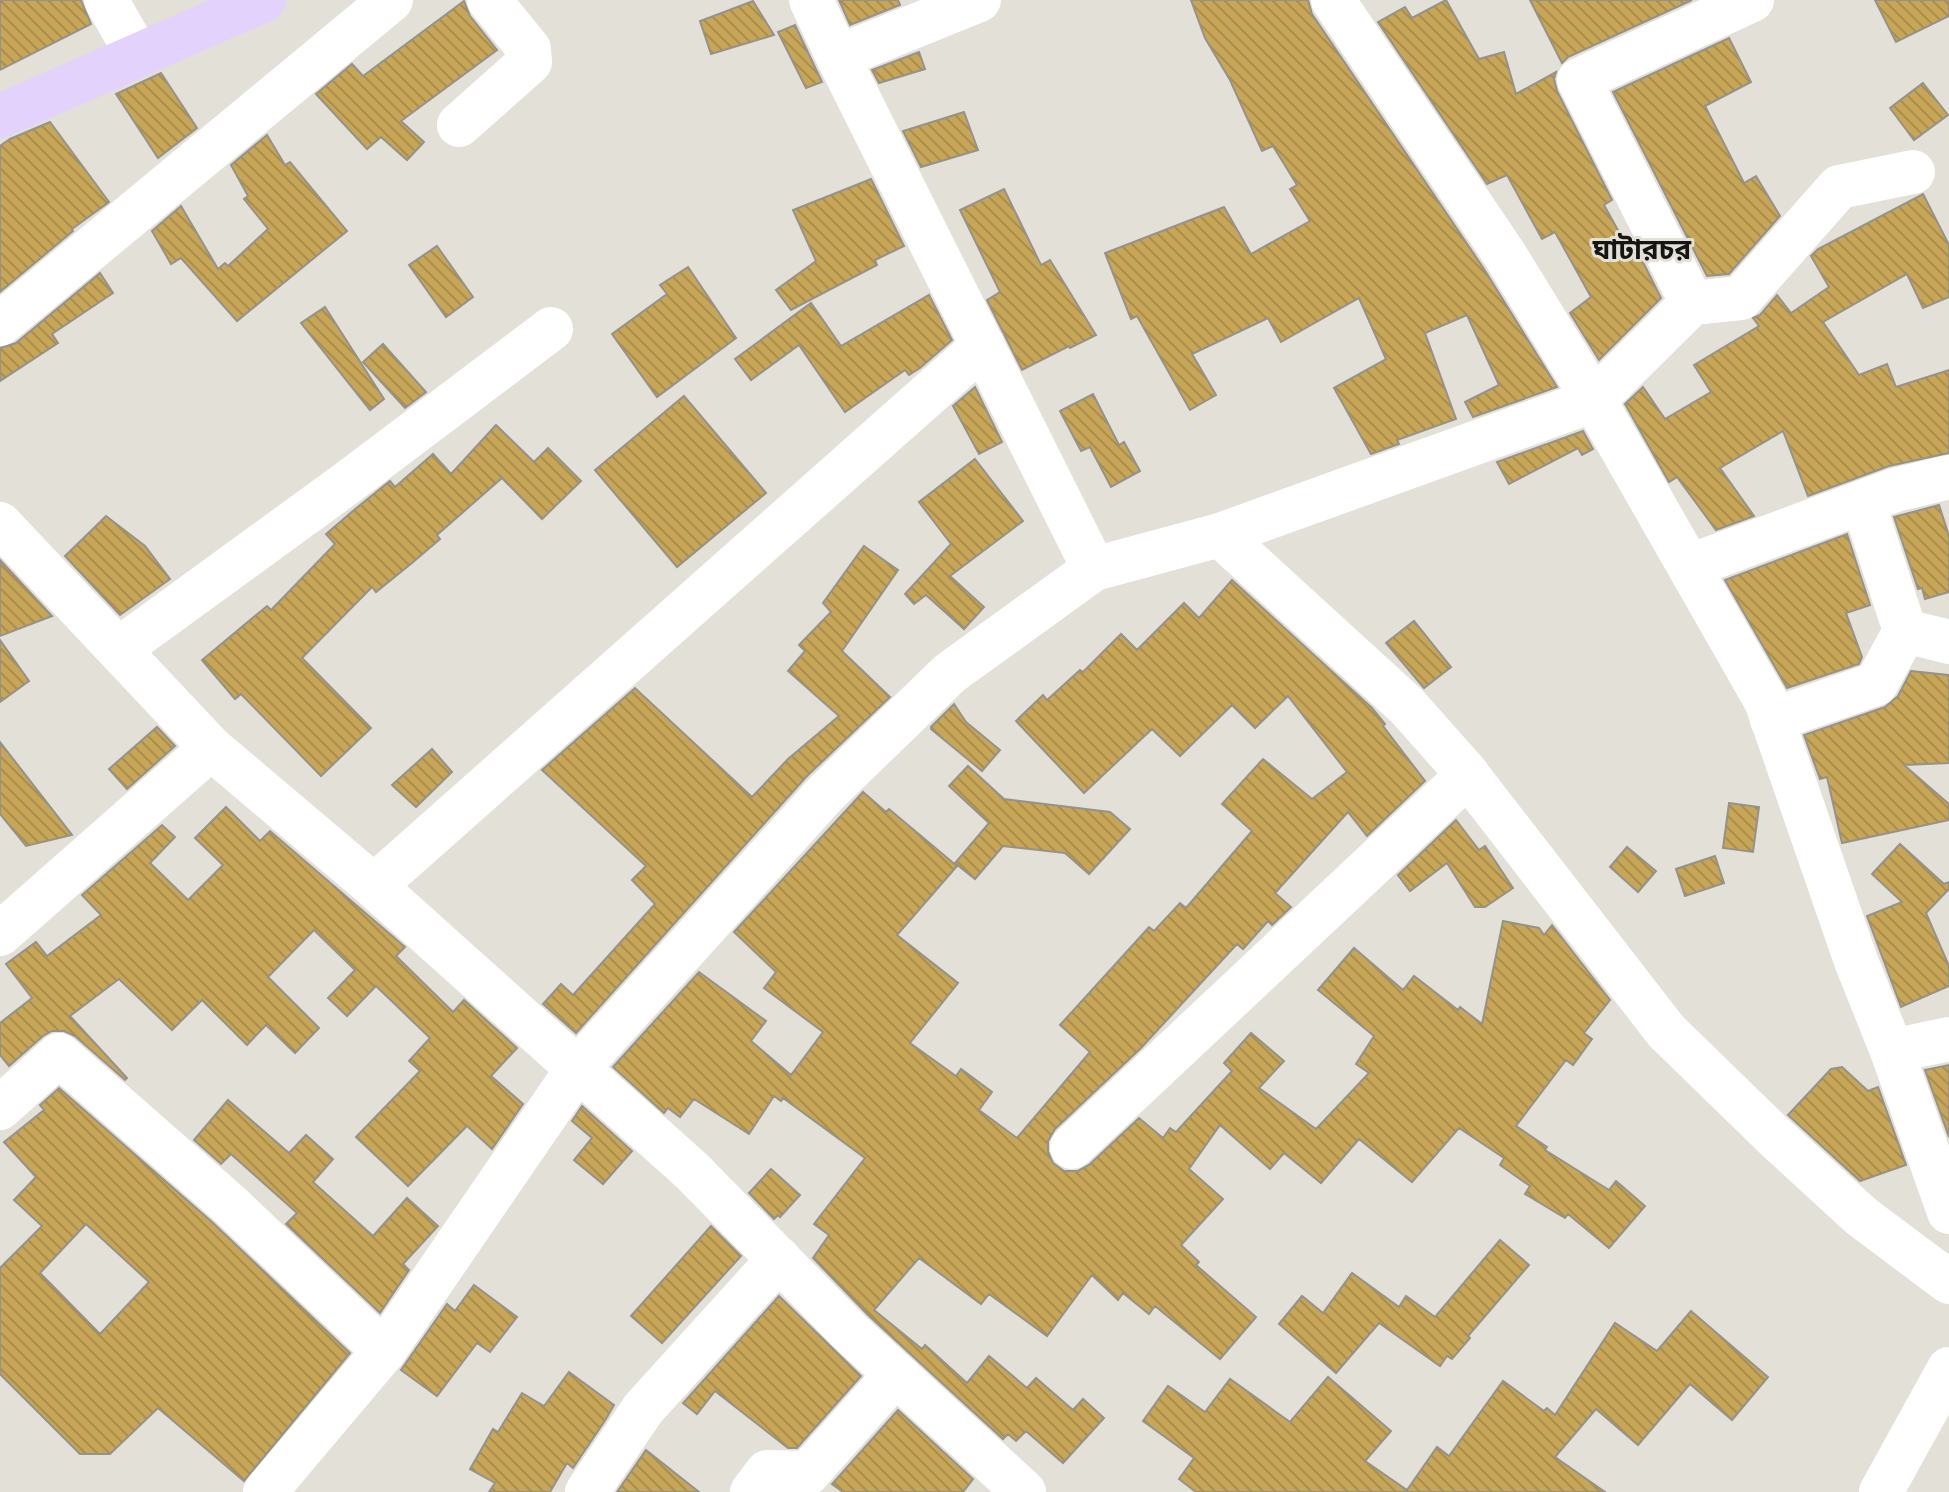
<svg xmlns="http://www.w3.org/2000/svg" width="1949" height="1492" viewBox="0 0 1949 1492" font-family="'DM Sans','Noto Sans Bengali',sans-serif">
  <defs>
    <pattern id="building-back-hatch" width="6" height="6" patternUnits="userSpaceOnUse" patternTransform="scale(2)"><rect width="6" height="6" fill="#c7a657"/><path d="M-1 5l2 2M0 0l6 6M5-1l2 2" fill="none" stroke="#aa8e4b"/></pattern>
  </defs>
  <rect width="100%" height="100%" fill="#e3e0d8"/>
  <!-- building -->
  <g fill="url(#building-back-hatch)" stroke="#94928b" stroke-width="2" fill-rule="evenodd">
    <polygon points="0,0 81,0 91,24 0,70"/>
    <polygon points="839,0 898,0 900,5 850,25"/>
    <polygon points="1191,0 1308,0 1312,14 1484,269 1557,387 1473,417 1465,402 1499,385 1467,315 1425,333 1456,419 1397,440 1399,444 1371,454 1334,388 1386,359 1359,298 1281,342 1268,318 1192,354 1216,395 1190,410 1137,316 1131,319 1105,253 1224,207 1251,254 1310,221 1290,189 1297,185 1273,146 1262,151 1230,80 1205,38"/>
    <polygon points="1446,0 1479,59 1504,52 1516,94 1556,72 1554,79 1557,91 1612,200 1604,205 1635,261 1641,258 1661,298 1599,360 1570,313 1591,297 1555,232 1542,239 1507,175 1487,184 1378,22 1405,7 1412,18"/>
    <polygon points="1530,0 1692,0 1568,57 1562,63"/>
    <polygon points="1875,0 1949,0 1949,16 1896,42"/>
    <polygon points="464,1 470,16 497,50 401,121 424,142 407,160 381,137 367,149 316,94 352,64 363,76"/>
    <polygon points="753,1 774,35 711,54 700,21"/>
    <polygon points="795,25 822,82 806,88 778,32"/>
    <polygon points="1729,38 1751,82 1705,106 1744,183 1756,176 1780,216 1729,274 1707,276 1613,92"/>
    <polygon points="919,52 925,69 879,83 872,70"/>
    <polygon points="161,73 197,128 158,158 116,94"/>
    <polygon points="1923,83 1948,115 1914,140 1890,108"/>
    <polygon points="964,112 978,150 921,167 903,131"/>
    <polygon points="50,122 109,202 72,229 73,231 0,292 0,146 10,139"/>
    <polygon points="267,135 285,165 290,162 347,231 237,321 181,258 171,264 152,231 181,206 218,269 225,263 228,266 268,229 244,199 248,196 231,165"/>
    <polygon points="871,179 904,246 875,260 877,265 791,310 776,290 816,261 793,210"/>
    <polygon points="1004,189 1041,265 1050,260 1096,335 1070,348 1069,346 1022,370 987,300 1000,292 960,210"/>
    <polygon points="1923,194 1949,245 1949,297 1923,308 1907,274 1823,322 1859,375 1887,364 1896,387 1949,370 1949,453 1889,466 1808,496 1783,431 1720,468 1754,516 1716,530 1677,477 1669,482 1625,404 1643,387 1665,419 1711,392 1694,365 1759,326 1753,318 1760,315 1777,295 1791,313 1829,287 1811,256 1818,249"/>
    <polygon points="437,246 473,297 446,317 409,265"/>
    <polygon points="688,267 736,338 657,397 612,334 667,294 660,285"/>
    <polygon points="100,273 113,293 52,334 58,343 0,381 0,348 16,343"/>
    <polygon points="929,295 952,340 920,368 909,375 905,370 845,412 799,345 751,380 735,359 811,303 841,346"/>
    <polygon points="325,307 384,399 370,410 301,323"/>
    <polygon points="383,344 426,392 405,408 363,362"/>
    <polygon points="975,387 1002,442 979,454 953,406"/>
    <polygon points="1093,394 1119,445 1124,442 1140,471 1111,487 1090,447 1081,451 1060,411"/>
    <polygon points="684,396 766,493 677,567 595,470"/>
    <polygon points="496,425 534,462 548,448 581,481 542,519 502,478 437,535 440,539 412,563 376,592 372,587 302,658 371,728 321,776 241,694 235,699 202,660 267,606 271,610 335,544 326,534 354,510 390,481 395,487 433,454 451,474"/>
    <polygon points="1583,431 1593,449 1582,455 1578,448 1509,484 1497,462"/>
    <polygon points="975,459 1023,521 950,576 984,607 964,629 926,595 914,604 905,594 951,544 919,502"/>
    <polygon points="1939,505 1949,536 1949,592 1925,599 1922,588 1918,589 1894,517"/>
    <polygon points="106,516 145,546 170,579 120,615 65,556"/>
    <polygon points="1847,534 1870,605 1846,613 1862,657 1859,664 1787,688 1725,580"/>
    <polygon points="864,546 898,570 842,651 890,697 806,777 576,1033 543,1004 561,984 573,995 655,904 632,880 646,866 542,770 635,688 752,797 788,759 839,716 788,671 805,651 799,645 831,612 823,603"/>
    <polygon points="0,560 52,616 0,636"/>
    <polygon points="1232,580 1372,708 1385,724 1383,726 1425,781 1367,836 1348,812 1275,893 1291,907 1272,925 1268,921 1243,949 1237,944 1141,1048 1055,1129 1048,1141 1048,1152 1053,1163 1064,1171 1078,1171 1089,1165 1139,1118 1163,1138 1170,1128 1176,1132 1232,1071 1224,1063 1251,1033 1284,1061 1259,1088 1316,1129 1369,1073 1356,1064 1374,1036 1318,990 1354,948 1403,990 1414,976 1458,1010 1460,1007 1482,1024 1503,921 1539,928 1544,935 1552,925 1610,1000 1584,1033 1592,1039 1573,1065 1566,1060 1516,1126 1547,1147 1545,1150 1609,1190 1616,1181 1645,1206 1609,1248 1568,1214 1565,1218 1525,1194 1530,1186 1500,1165 1504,1158 1459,1128 1412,1182 1359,1139 1321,1183 1284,1153 1270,1169 1220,1125 1189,1169 1223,1199 1181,1245 1199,1262 1196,1265 1256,1317 1220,1359 1155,1306 1149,1314 1123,1293 1118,1300 1092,1275 1047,1336 989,1294 981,1304 919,1258 874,1310 922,1349 925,1345 967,1383 989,1356 1027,1388 1036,1378 1073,1410 1083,1399 1104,1418 1063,1463 1026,1431 1016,1441 1008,1434 1003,1439 868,1315 813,1258 829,1235 814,1224 865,1158 783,1098 781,1101 774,1096 749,1134 694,1099 680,1117 668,1108 664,1113 613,1067 699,972 766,1021 751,1041 791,1075 823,1032 764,988 776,972 734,932 863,792 886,812 889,809 957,866 897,935 958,983 910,1043 956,1076 961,1069 992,1092 979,1110 1017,1138 1090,1052 1060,1025 1149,927 1154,931 1180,903 1186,908 1252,831 1222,804 1263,759 1312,799 1347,772 1288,696 1255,728 1232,705 1180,756 1152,729 1084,793 1016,721 1043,695 1047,700 1080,670 1083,672 1121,634 1137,650 1184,603 1199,618"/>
    <polygon points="1414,621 1451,667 1424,688 1386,643"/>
    <polygon points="0,640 29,681 0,702"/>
    <polygon points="1911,671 1949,675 1949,763 1904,765 1949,804 1949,820 1842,843 1827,777 1820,779 1804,735 1885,707 1898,696"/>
    <polygon points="954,704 966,722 1000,750 982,771 931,729 931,727"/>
    <polygon points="157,727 175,746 127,789 109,769"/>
    <polygon points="0,742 72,835 26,846 0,814"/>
    <polygon points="432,749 452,772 416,807 392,785"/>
    <polygon points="968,766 1004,799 1110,812 1130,829 1089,874 1065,853 1003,846 975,879 955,863 989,823 949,786"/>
    <polygon points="1729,803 1759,807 1753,852 1723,848"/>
    <polygon points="226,807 260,841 270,831 405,947 396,956 453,1012 464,1000 517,1048 491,1076 523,1104 492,1149 467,1126 408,1186 356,1137 420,1071 409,1061 430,1038 376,986 347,1016 328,998 355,970 314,930 268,977 319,1028 295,1053 266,1025 247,1045 202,1000 172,1030 119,979 70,1016 127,1078 125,1080 75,1036 64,1031 52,1031 43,1036 9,1066 0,1055 0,1023 32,998 6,964 36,942 47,956 101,915 82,895 162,825 175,837 150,863 188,900 223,865 195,838"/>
    <polygon points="1456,820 1479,850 1485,846 1513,888 1485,907 1475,907 1447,863 1410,891 1398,875"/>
    <polygon points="1900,844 1944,884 1949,882 1949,889 1926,913 1949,966 1949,986 1901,1007 1867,916 1902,902 1872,874"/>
    <polygon points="1627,847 1656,871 1638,892 1610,867"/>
    <polygon points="1715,856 1724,883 1685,896 1676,869"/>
    <polygon points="1949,1065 1949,1137 1925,1070"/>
    <polygon points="1842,1067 1868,1091 1878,1087 1906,1165 1860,1181 1788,1115 1831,1069"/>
    <path d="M59,1088L212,1222L350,1353L244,1481L158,1408L110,1454H80L0,1374V1268L42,1226L14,1200L36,1177L4,1142L44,1110L40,1105ZM86,1224L149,1282L100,1334L40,1273Z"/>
    <polygon points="228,1100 289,1153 306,1135 333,1159 313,1182 373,1236 407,1198 438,1226 403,1264 409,1270 380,1313 286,1224 297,1213 231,1154 221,1164 194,1140"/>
    <polygon points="582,1106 632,1151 603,1184 574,1160 592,1138 572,1121"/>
    <polygon points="771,1169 800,1195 780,1217 778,1215 774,1219 749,1193"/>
    <polygon points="711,1226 741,1256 662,1343 631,1316"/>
    <polygon points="1500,1240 1529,1265 1468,1336 1470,1338 1452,1359 1447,1356 1440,1366 1379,1323 1336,1373 1279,1324 1302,1296 1323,1313 1352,1273 1399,1307 1406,1296 1435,1317"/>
    <polygon points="474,1285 517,1317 490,1352 477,1343 437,1396 401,1370 447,1304 455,1311"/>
    <polygon points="779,1296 861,1376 797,1448 788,1448 715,1391 697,1414 683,1403"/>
    <polygon points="1691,1311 1768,1377 1732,1420 1690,1384 1638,1445 1596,1409 1555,1457 1605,1492 1196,1492 1179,1479 1194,1458 1143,1421 1168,1386 1205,1412 1230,1379 1290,1422 1328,1377 1391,1431 1365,1461 1407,1490 1437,1447 1449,1456 1503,1381 1544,1411 1547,1408 1555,1415 1615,1323 1657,1351"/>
    <polygon points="569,1372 614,1405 606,1419 573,1468 567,1463 550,1492 489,1492 495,1483 470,1469 493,1429 498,1432 522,1393 544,1406"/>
    <polygon points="898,1410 973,1479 963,1492 843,1492 832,1484"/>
    <polygon points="646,1450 699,1492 617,1492"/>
  </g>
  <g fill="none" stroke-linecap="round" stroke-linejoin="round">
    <!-- minor -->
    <g stroke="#fff" stroke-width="44">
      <polyline points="106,0 137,54"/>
      <polyline points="811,0 838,57"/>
      <polyline points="979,0 838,57 1094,569"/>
      <polyline points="1333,0 1505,255 1594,400 1766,701 1856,961 1892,1051 1949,1212"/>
      <polyline points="459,125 530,62 529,49 489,0"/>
      <polyline points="1692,303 1579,80 1752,0"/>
      <polyline points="0,324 391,0"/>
      <polyline points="0,524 211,748 374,886 692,1171 851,1333 1024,1492"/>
      <polyline points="1220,535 1407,706 1463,769 1666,1031 1776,1138 1861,1216 1949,1282"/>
      <polyline points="1690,566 1895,490 1949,477"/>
      <polyline points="1905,631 1949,642"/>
      <polyline points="119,649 347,483 551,329"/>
      <polyline points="1772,720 1876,684 1905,631 1863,502"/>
      <polyline points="374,886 983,346"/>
      <polyline points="0,934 211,748"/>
      <polyline points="1892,1051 1949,1039"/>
      <polyline points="0,1108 59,1055 229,1204 384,1351"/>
      <polyline points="1072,1147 1468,775"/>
      <polyline points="265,1492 384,1351 578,1068 825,794 950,673 1094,569 1220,535 1594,400 1692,303 1741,298 1839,187 1913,172"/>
      <polyline points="587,1492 643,1409 779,1259"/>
      <polyline points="752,1492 767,1472 808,1473 895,1375"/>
      <polyline points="1881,1492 1949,1369"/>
    </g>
    <!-- major -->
    <polyline stroke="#e2d2fc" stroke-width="44" points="0,116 264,0"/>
  </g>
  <g text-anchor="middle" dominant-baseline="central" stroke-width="6" stroke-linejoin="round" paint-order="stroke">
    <!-- quarter labels -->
    <g font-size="28" font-weight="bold" fill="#161512" stroke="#e3e0d8">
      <text x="1642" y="249">ঘাটারচর</text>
    </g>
  </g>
</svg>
